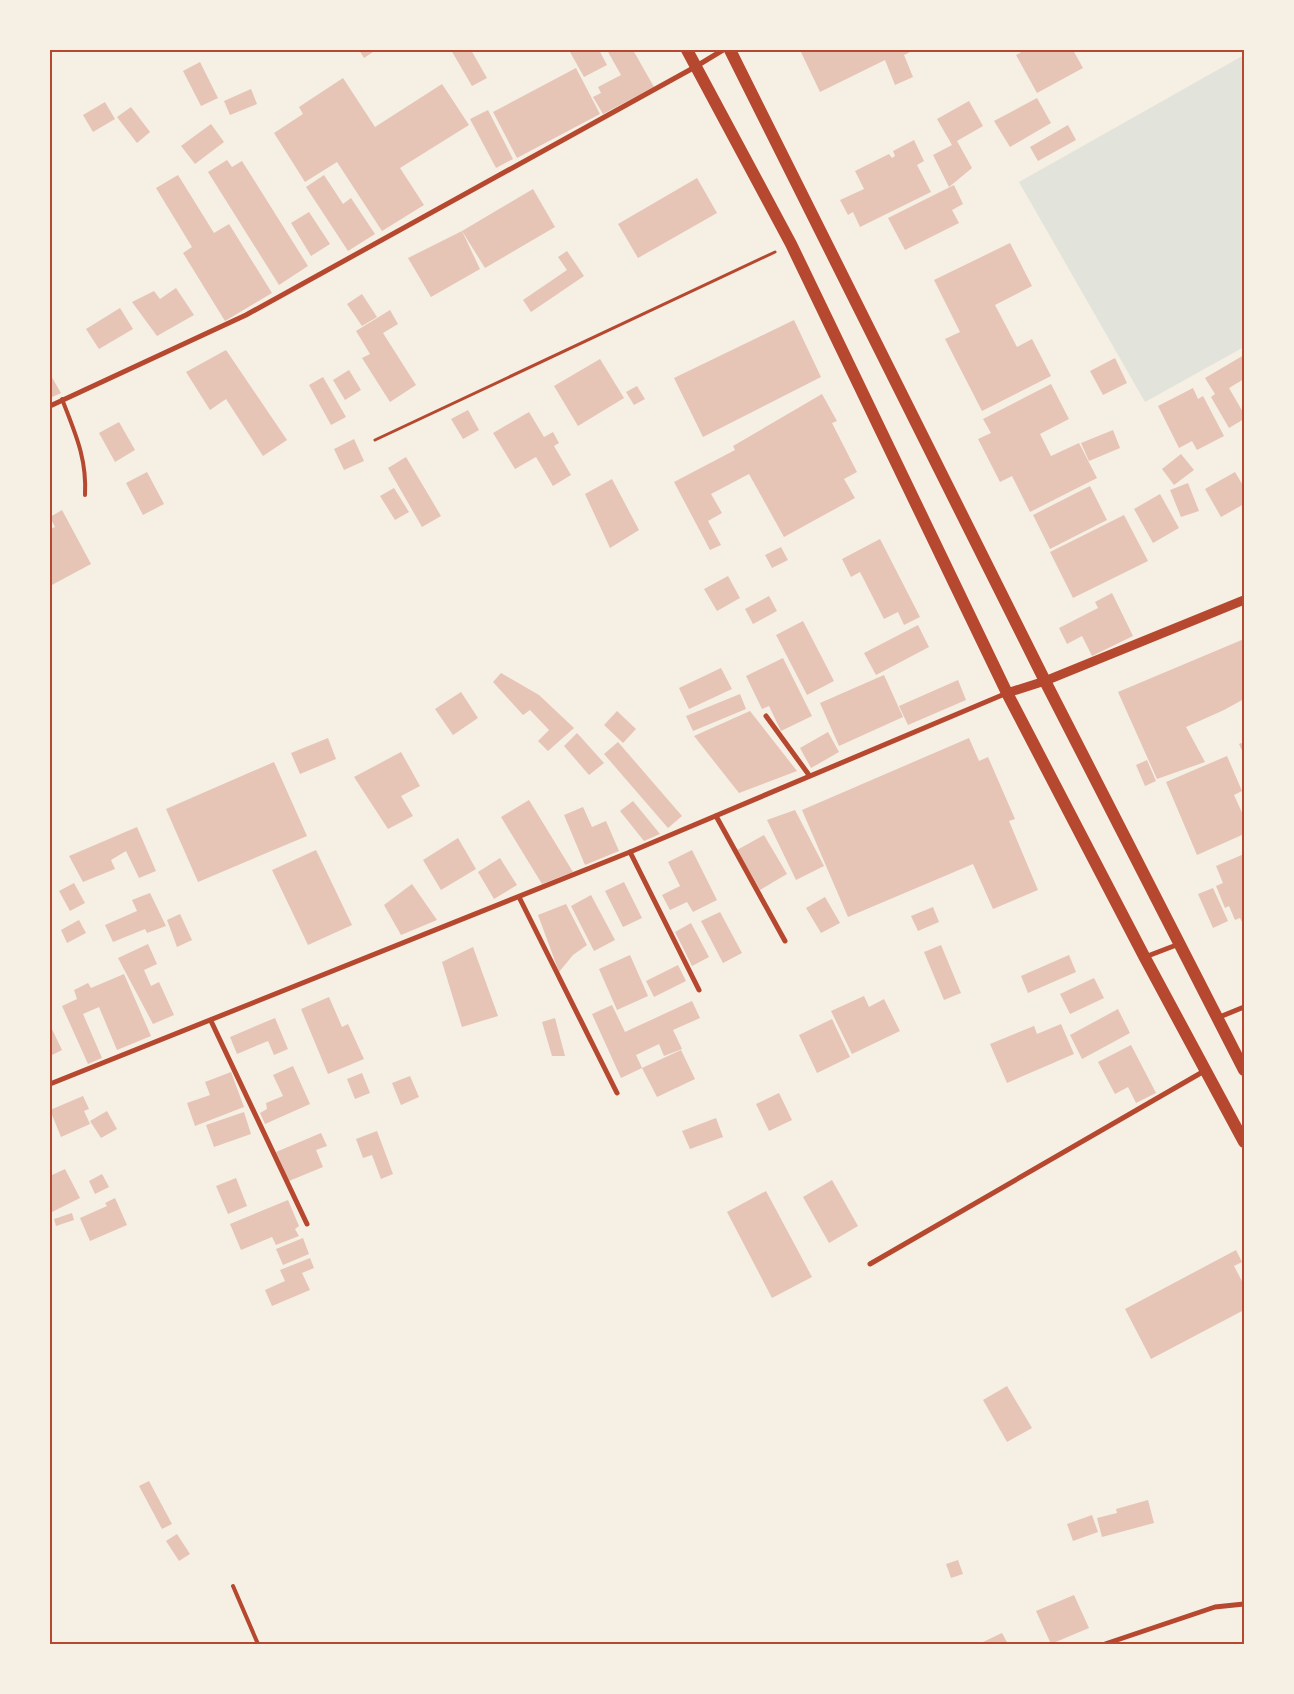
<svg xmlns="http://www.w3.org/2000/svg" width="1294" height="1694" viewBox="0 0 1294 1694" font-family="Roboto,sans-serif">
  <rect width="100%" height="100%" fill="#f6efe4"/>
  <!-- green -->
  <polygon fill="#e2e4dc" points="1244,55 1244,347 1145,402 1019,182"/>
  <!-- building -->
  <g fill="#e6c5b7">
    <polygon points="359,50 376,50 364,58"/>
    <polygon points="451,50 471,50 487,78 472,86"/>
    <polygon points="574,50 599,50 607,65 584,77 570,52"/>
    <polygon points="607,50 633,50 654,87 603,114 593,97 601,93 598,87 621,75"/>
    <polygon points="800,50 914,50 904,55 913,77 895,85 885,60 820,92"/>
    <polygon points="1025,50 1073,50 1083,68 1037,93 1016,55"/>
    <polygon points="200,62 218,98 201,106 183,71"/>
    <polygon points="576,68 600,114 517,158 493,112"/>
    <polygon points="343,78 375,127 442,84 469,125 400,168 424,205 382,231 337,162 305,182 274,133 303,114 299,107"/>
    <polygon points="251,89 257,104 230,115 224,101"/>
    <polygon points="1037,98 1051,123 1010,147 994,121"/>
    <polygon points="969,101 983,126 957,141 972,168 949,187 933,155 952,145 937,119"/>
    <polygon points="105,102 115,119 93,132 83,115"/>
    <polygon points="131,107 150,132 137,143 117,117"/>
    <polygon points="488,110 513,159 496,168 470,119"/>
    <polygon points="211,124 224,142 195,164 181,146"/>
    <polygon points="1068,125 1076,140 1038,161 1030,147"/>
    <polygon points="914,140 924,161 917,165 931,192 860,227 853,212 848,215 840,200 864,189 855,171 889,154 892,158 895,156 893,151"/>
    <polygon points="227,160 232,167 242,161 308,266 279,285 208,172"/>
    <polygon points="178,175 214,233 229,224 272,293 225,321 183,253 192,247 156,188"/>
    <polygon points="324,175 343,204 351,198 375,234 348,251 306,187"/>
    <polygon points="697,178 717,213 638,258 618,224"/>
    <polygon points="954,185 963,204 952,210 959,223 905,250 888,218"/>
    <polygon points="533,189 555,227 485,268 462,231"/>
    <polygon points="309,212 330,244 311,256 291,223"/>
    <polygon points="462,231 480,269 431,297 408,258"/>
    <polygon points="1010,243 1032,286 995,305 1017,347 1032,339 1051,376 982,411 945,339 960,332 934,280"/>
    <polygon points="567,251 584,276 531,312 523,300 567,270 558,257"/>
    <polygon points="176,288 194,315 157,336 132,302 154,291 160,299"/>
    <polygon points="362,294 377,317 362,326 347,304"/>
    <polygon points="120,308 133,329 99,349 86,329"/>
    <polygon points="390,310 398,324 383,333 416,385 390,402 362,358 370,354 356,331"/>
    <polygon points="794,320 821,377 703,437 674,378"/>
    <polygon points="226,350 287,440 263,456 226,399 210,410 186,372"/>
    <polygon points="1244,355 1244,379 1229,388 1244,414 1244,419 1229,428 1211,397 1215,394 1205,378"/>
    <polygon points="1115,358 1127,383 1103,395 1090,371"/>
    <polygon points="600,359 624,398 578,426 554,386"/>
    <polygon points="349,370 361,390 345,400 333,380"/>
    <polygon points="50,374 61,393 50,398"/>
    <polygon points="323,377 346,417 331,425 309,385"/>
    <polygon points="1051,384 1069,419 1040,434 1051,456 1079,443 1097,478 1030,512 1012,476 1000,482 978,439 991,433 983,419"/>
    <polygon points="637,386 645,399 634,405 626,392"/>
    <polygon points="1193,388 1198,399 1203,396 1224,436 1197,450 1192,441 1179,448 1158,406"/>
    <polygon points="822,394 837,421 832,423 857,472 844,479 855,498 784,537 749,474 711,494 722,513 708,521 721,545 710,550 674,482 735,450 733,446"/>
    <polygon points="468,410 479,430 463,439 451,419"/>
    <polygon points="529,412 544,437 553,432 559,443 554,446 571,475 553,486 536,457 515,469 493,433"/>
    <polygon points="119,422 135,450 115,462 99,433"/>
    <polygon points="1113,430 1120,448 1089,461 1081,443"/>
    <polygon points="354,439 364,461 344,470 334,449"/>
    <polygon points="1181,454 1194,470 1174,485 1162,469"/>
    <polygon points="406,457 441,516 422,527 388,468"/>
    <polygon points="147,472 164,504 143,515 126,483"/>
    <polygon points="1235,472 1244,487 1244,504 1221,517 1205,489"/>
    <polygon points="612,479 639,530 610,548 585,494"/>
    <polygon points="1188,483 1199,511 1181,517 1170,490"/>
    <polygon points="1090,486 1107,520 1050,549 1033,515"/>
    <polygon points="394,488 409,512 395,520 380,496"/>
    <polygon points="1160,494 1179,528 1153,543 1134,509"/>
    <polygon points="62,510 91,564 50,586 50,529 55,527 50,517"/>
    <polygon points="1124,515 1148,561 1073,598 1050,552"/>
    <polygon points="880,539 920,617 904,625 898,612 884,619 860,572 851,577 842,559"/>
    <polygon points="781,547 788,560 772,568 765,555"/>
    <polygon points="728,576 740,598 717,611 704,589"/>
    <polygon points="1112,593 1133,636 1092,656 1082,636 1067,644 1059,628 1098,608 1095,602"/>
    <polygon points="769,596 777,611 753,624 745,609"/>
    <polygon points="803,621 834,681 807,695 776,635"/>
    <polygon points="918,625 929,647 876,675 864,653"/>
    <polygon points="1244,639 1244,699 1224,710 1186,727 1205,762 1157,779 1118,692"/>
    <polygon points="783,658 812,716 781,731 769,706 762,709 746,676"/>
    <polygon points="721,668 732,689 689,709 679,688"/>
    <polygon points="501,673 539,695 574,728 548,751 538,741 549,730 530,710 523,715 493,682"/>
    <polygon points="884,675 903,717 839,746 820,703"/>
    <polygon points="958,680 966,700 908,725 899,706"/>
    <polygon points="461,692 478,718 453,735 435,709"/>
    <polygon points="740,694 746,709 693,731 686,716"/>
    <polygon points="617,711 636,729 623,743 604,725"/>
    <polygon points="750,711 797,771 739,793 694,736"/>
    <polygon points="828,732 839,752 811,768 800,748"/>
    <polygon points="577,733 604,763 589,775 564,746"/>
    <polygon points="328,738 336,759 300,774 291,753"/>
    <polygon points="969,738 979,761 988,757 1015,819 1009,821 1038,890 993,909 973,864 848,917 802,810"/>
    <polygon points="618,742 682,816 668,828 604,754"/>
    <polygon points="1244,742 1244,755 1239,744"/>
    <polygon points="401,752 420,786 401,796 413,816 388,829 354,777"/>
    <polygon points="1227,756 1242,791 1234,795 1244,817 1244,834 1197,855 1166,782"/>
    <polygon points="1147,760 1156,781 1145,786 1136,765"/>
    <polygon points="274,762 307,836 198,882 166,809"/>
    <polygon points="529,800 573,872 542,884 501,817"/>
    <polygon points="633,801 660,834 644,841 620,811"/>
    <polygon points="583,807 592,827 606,821 619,851 585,865 564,815"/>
    <polygon points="795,810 824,866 796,880 767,820"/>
    <polygon points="137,827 156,871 139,878 126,851 111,860 115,869 83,882 69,856"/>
    <polygon points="764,835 787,874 760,890 737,850"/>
    <polygon points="458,838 476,869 441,890 423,860"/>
    <polygon points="316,850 352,925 308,945 272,870"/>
    <polygon points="692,850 717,900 693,912 687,902 670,910 662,895 680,886 668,862"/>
    <polygon points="1244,854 1244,926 1240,918 1235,920 1229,906 1225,908 1216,886 1223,883 1216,866"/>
    <polygon points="500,858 517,885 494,899 478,872"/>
    <polygon points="624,882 642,918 623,927 605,891"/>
    <polygon points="74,883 85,903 70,911 59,891"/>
    <polygon points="412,884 437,920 401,935 384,905"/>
    <polygon points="1213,888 1228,921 1213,928 1198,894"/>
    <polygon points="150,893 166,926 147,933 145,929 113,942 105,925 137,911 132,900"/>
    <polygon points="591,895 615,940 594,951 571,906"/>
    <polygon points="825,897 840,923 821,933 806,908"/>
    <polygon points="566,904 587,945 573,955 559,972 538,915"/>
    <polygon points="933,907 939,922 918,931 911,916"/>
    <polygon points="720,912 742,953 723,963 701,921"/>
    <polygon points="180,914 192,940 177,947 167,920"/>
    <polygon points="79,920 86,933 67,943 61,930"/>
    <polygon points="691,923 709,957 692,966 675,932"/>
    <polygon points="148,944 157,964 144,970 151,986 159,982 174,1015 153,1024 118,958"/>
    <polygon points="941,945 961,993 944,1000 924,952"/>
    <polygon points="473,947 498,1016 462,1027 442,962"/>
    <polygon points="630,955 648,996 617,1010 599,969"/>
    <polygon points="1069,955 1076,972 1028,993 1021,976"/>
    <polygon points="678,965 686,981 654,997 646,981"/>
    <polygon points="124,974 151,1036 117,1050 99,1007 83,1014 102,1058 88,1064 62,1006 77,999 74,990 88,983 91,988"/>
    <polygon points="1094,978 1104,998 1070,1014 1060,994"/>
    <polygon points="864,996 869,1007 884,999 900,1031 852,1054 831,1011"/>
    <polygon points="329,997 342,1027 348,1024 364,1059 328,1074 301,1009"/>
    <polygon points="692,1001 700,1018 673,1030 682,1049 664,1056 659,1044 636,1055 642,1068 681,1050 695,1079 657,1097 642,1068 621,1078 592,1014 612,1005 625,1032"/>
    <polygon points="1118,1009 1130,1033 1082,1059 1070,1035"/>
    <polygon points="275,1018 288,1049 274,1055 268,1041 237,1054 230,1037"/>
    <polygon points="555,1018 565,1056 552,1056 542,1022"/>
    <polygon points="832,1019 850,1057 817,1073 799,1035"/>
    <polygon points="1061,1024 1074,1054 1007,1083 990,1044 1034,1026 1037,1034"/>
    <polygon points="50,1025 62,1050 50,1056"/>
    <polygon points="1131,1045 1156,1093 1136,1103 1128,1087 1115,1094 1098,1062"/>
    <polygon points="293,1066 310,1104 265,1124 260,1113 267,1109 266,1103 283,1096 273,1075"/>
    <polygon points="231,1072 244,1107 195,1126 187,1103 210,1095 205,1082"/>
    <polygon points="362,1073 370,1093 355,1099 347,1079"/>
    <polygon points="410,1076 419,1097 401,1105 392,1083"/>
    <polygon points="779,1093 792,1120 769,1131 756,1104"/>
    <polygon points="83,1096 89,1109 84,1111 90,1124 61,1137 50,1110"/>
    <polygon points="107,1111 117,1129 101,1138 90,1121"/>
    <polygon points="244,1112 251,1134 214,1147 206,1125"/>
    <polygon points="716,1118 723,1137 690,1149 682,1131"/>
    <polygon points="377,1131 393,1174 381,1179 372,1155 363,1158 356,1139"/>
    <polygon points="321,1133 327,1146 316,1150 323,1167 289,1181 276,1152"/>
    <polygon points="65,1169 80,1198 50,1213 50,1176"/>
    <polygon points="102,1174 109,1187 95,1194 89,1181"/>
    <polygon points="236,1178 247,1206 228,1214 216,1186"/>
    <polygon points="832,1180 858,1226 829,1243 803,1197"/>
    <polygon points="766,1191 812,1277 772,1298 727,1212"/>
    <polygon points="115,1198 127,1225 90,1241 80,1218 107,1206 105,1203"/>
    <polygon points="288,1200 299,1226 295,1229 299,1236 276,1245 272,1237 241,1250 230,1224"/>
    <polygon points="72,1213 74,1220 56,1226 54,1219"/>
    <polygon points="303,1238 309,1254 283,1265 276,1249"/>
    <polygon points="1236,1250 1242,1262 1234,1266 1244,1285 1244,1310 1151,1359 1125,1309"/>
    <polygon points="310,1258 314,1268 302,1273 310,1290 272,1306 265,1290 285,1281 280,1270"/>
    <polygon points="1007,1386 1032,1428 1007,1442 983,1400"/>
    <polygon points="149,1481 172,1524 162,1529 139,1486"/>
    <polygon points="1148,1500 1154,1523 1102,1537 1097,1518 1117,1513 1116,1509"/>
    <polygon points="1092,1515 1098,1532 1073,1541 1067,1524"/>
    <polygon points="177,1534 190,1554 179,1561 166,1541"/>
    <polygon points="958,1560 963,1574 951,1578 946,1564"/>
    <polygon points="1074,1595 1089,1628 1051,1644 1036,1611"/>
    <polygon points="1002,1633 1008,1644 984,1644 983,1642"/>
  </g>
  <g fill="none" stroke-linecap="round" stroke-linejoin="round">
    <!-- path -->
    <polyline stroke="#b5482f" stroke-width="3" points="375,440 775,252"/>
    <!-- service -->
    <g stroke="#b5482f" stroke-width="4">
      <path d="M62,399C75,433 87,458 85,495"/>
      <polyline points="233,1586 258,1644"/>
    </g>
    <!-- minor -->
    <g stroke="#b5482f" stroke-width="5">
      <polyline points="50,406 246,315 695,67 723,50"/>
      <polyline points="766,716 809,775"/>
      <polyline points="716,816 785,941"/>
      <polyline points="630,852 699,990"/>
      <polyline points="519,897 617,1093"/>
      <polyline points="1145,957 1179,944"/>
      <polyline points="1217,1018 1244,1007"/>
      <polyline points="211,1021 307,1224"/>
      <polyline points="50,1084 630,852 1007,693"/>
      <polyline points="870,1264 1206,1070"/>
      <polyline points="1105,1644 1215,1607 1244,1604"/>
    </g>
    <!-- tertiary -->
    <polyline stroke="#b5482f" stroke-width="9" points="1007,693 1045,681 1244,600"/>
    <!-- primary -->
    <g stroke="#b5482f" stroke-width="12">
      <polyline points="687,50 791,244 1007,693 1145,958 1244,1142"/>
      <polyline points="730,50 1045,681 1244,1070"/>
    </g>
  </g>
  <!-- border -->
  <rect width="1294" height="1694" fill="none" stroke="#f6efe4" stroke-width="102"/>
  <rect x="51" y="51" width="1192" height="1592" fill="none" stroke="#b5482f" stroke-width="2"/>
</svg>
